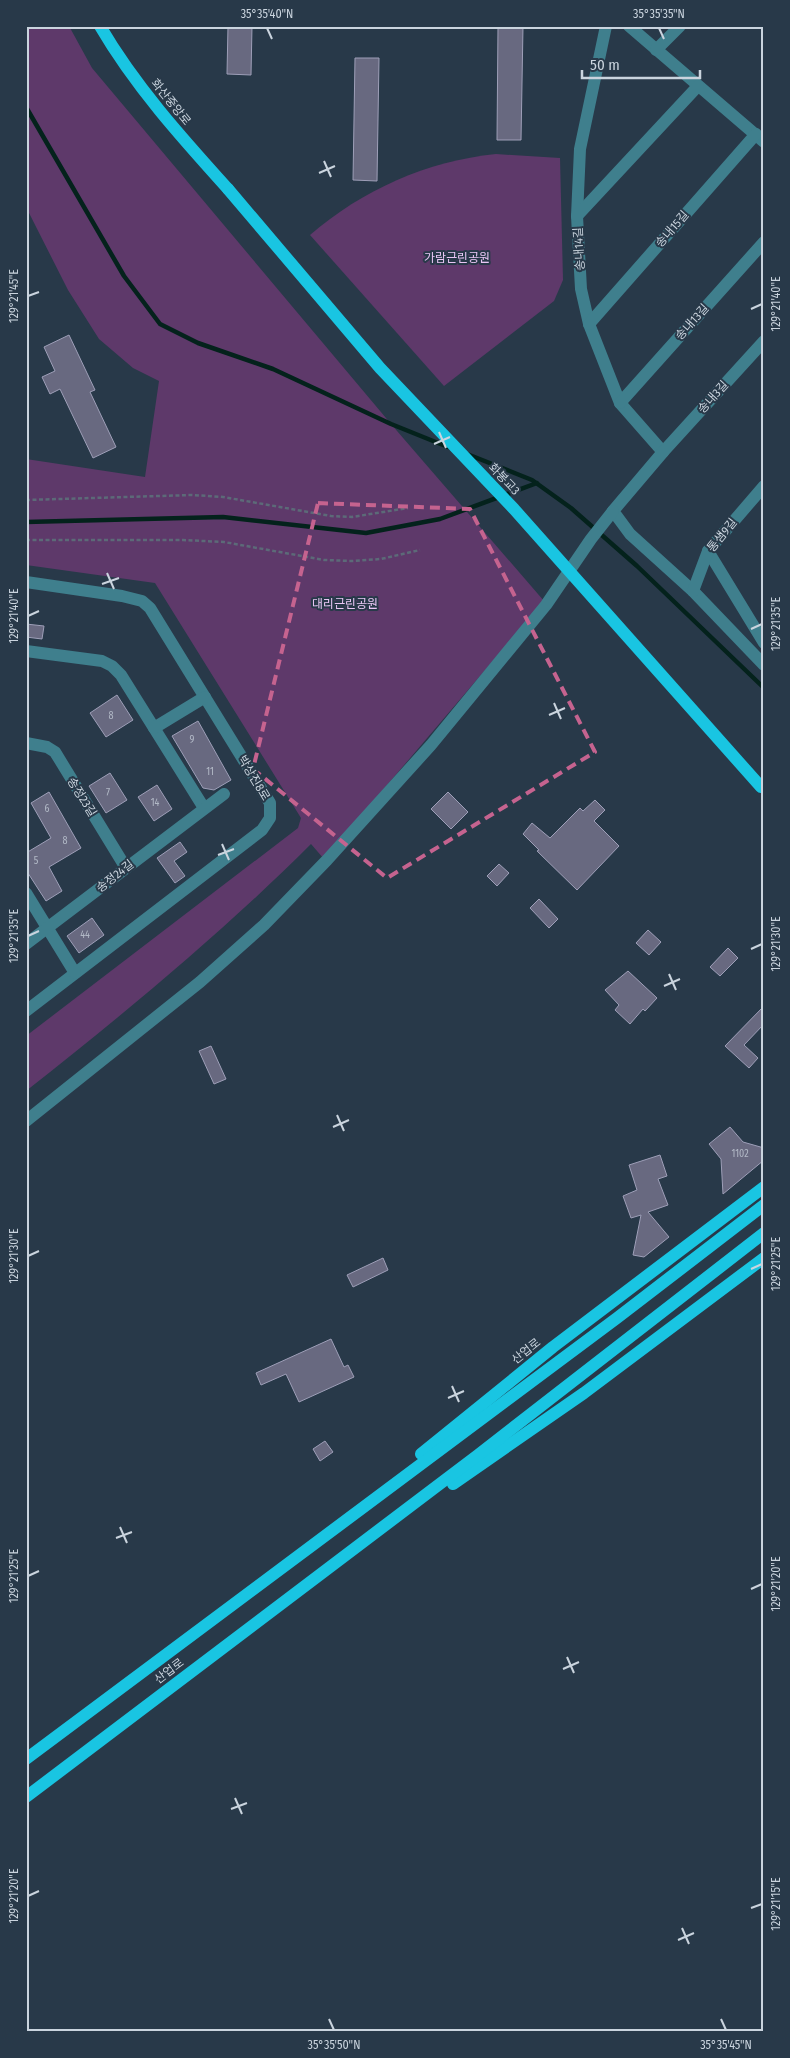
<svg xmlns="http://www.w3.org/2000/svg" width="790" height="2058" viewBox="0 0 790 2058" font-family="'Fira Sans Condensed','Noto Sans KR',sans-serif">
  <rect width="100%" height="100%" fill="#283949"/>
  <!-- green -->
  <g fill="#5e396a">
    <path d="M26,26H69L92,68L391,424L544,601L324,859L311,844C222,933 125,1013 26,1091V1036L298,828L301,818L155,583L26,565V459L145,477L159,381L133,368L99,339L68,290L26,207Z"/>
    <path d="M496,154L560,158L563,280L554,301L444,386L310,235C362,190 427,161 496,154Z"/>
  </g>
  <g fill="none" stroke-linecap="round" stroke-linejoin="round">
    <!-- stream -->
    <g stroke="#04221c" stroke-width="4.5">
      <polyline points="26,107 124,276 160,324 198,343 273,369 391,424 448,447"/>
      <polyline points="467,454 532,480 571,508 637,566 764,688"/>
      <polyline points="26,522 223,517 366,533 440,519 537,483"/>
    </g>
  </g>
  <!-- building -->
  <g fill="#686980" stroke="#9e9fb8">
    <polygon points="228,26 252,26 251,75 227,74"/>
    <polygon points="498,26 523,26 521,140 497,140"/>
    <polygon points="355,58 379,58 377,181 353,180"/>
    <polygon points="69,335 95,390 90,392 116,447 93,458 60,389 50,394 42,377 55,371 44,347"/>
    <polygon points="26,624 44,626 42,639 26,637"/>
    <polygon points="117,695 133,720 106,737 90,713"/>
    <polygon points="198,721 231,780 214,790 203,788 172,736"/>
    <polygon points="110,773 127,800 106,813 89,786"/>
    <polygon points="157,785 172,809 154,821 138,797"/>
    <polygon points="49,792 81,848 49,867 62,891 46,901 26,870 26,853 51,838 31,803"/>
    <polygon points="448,792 468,812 451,829 431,809"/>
    <polygon points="595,800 605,810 594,821 619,846 577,890 537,851 539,850 523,834 532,823 550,838 580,808 583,811"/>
    <polygon points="180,842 187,852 174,861 185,876 175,883 157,858"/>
    <polygon points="499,864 509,873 497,886 487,876"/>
    <polygon points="539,899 558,919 549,928 530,908"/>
    <polygon points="92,918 104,935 79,953 67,936"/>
    <polygon points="648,930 661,942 649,955 636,943"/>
    <polygon points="728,948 738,958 720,976 710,967"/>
    <polygon points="628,971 657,998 645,1011 643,1009 630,1024 615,1010 619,1005 605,990"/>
    <polygon points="764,1006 764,1024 744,1045 758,1058 749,1068 725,1046"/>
    <polygon points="211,1046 226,1079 214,1084 199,1051"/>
    <polygon points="730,1127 743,1142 764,1148 764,1160 723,1194 721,1159 709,1144"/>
    <polygon points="660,1155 667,1176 658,1179 668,1205 648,1212 669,1237 644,1257 633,1255 641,1215 631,1218 623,1196 637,1190 629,1165"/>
    <polygon points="383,1258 388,1270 353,1287 347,1275"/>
    <polygon points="331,1339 344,1367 348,1365 354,1377 299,1402 286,1374 261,1385 256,1373"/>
    <polygon points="325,1441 333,1452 320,1461 313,1449"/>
  </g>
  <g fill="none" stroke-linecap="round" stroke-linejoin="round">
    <!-- path -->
    <g stroke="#5c6a78" stroke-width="2.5" stroke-dasharray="4 2.5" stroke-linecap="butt">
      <polyline points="26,500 192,495 223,497 331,516 352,517 408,508"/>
      <polyline points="26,540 183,540 224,542 324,560 352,561 381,559 420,550"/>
    </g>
    <!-- minor -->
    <g stroke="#3f7f8d" stroke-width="12">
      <polyline points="606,26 580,149 577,216 581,289 589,324 620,403 663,452"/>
      <polyline points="629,26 764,142"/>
      <polyline points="656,50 680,26"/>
      <polyline points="577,216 698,86"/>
      <polyline points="589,324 756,134"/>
      <polyline points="764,341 663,452 613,511 630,534 693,591 764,665"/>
      <polyline points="620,403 764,242"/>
      <polyline points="708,551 764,643"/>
      <polyline points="26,582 122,596 142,601 150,608 270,803 270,818 262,830 26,1011"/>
      <polyline points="693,591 708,551 764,486"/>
      <polyline points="26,651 102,661 112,666 121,675 204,808"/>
      <polyline points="154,728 205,697"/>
      <polyline points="26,743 47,747 55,752 126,868"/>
      <polyline points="26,893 75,973"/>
      <polyline points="26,944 224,794"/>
      <polyline points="26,1121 200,982 264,925 327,860 431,745 546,605 591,539 613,511"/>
    </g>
    <!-- major -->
    <g stroke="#19c5e2" stroke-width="12">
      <path d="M100,26C135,86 182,138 228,189"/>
      <polyline points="421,1454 553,1347 764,1187"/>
      <polyline points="453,1484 584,1393 764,1258"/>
      <polyline points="26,1759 617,1318 764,1205"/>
      <polyline points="26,1797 478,1455 764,1233"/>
    </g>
    <!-- major-bridge -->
    <polyline stroke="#19c5e2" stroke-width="12" points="228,189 380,368 514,509 761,787"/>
  </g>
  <!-- marked area -->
  <path fill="none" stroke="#c5638f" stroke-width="4" stroke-dasharray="10 6" stroke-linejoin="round" d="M318,503L470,509L595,752L387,878L253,769Z"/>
  <!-- ticks -->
  <path fill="none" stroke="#cad4de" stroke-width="2" d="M267,28L272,39M659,28L664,39M324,161L331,177M319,173L335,166M28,296L39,292M751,309L762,304M439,432L446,448M434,444L450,437M107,573L114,589M102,584L119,578M28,616L39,611M751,629L762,624M554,703L561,719M549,715L565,708M222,844L229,860M218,855L234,849M28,936L39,931M751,949L762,944M669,974L676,990M664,986L680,979M337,1115L344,1131M333,1127L349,1120M28,1256L39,1251M751,1269L762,1264M452,1386L459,1402M448,1398L464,1391M120,1527L127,1543M116,1538L132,1532M28,1576L39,1571M751,1589L762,1584M567,1657L574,1673M563,1669L579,1662M235,1798L242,1814M231,1809L247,1803M28,1896L39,1891M751,1908L762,1904M682,1928L689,1944M678,1940L694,1933M329,2019L334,2030M721,2019L726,2030"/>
  <g text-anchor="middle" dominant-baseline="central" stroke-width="4" stroke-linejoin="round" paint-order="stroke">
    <!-- number labels -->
    <g font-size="10" fill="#b2b9c6">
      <text x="111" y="716">8</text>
      <text x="192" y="740">9</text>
      <text x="210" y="772">11</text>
      <text x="108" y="793">7</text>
      <text x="155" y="803">14</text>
      <text x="47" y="809">6</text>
      <text x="65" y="841">8</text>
      <text x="36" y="861">5</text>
      <text x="85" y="935">44</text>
      <text x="740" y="1154">1102</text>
    </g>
    <!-- street labels -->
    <g font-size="12" fill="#cad4de" stroke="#283949">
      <text transform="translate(171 102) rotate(51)">화산중앙로</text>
      <text transform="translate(672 229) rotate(-49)">송내15길</text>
      <text transform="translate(579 249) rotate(-93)">송내14길</text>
      <text transform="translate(692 322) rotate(-48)">송내13길</text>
      <text transform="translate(713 397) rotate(-48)">송내3길</text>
      <text transform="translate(504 479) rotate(46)">화봉교3</text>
      <text transform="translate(722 535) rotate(-51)">통샘9길</text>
      <text transform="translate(254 778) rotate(59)">박상진8로</text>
      <text transform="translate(82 797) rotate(58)">송정23길</text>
      <text transform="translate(115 876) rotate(-38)">송정24길</text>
      <text transform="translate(526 1351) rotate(-39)">산업로</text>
      <text transform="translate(169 1671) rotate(-37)">산업로</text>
    </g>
    <!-- park labels -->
    <g font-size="12" fill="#e9c6f5" stroke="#283949">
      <text x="457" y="258">가람근린공원</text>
      <text x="345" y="604">대리근린공원</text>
    </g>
  </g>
  <!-- border -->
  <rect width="790" height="2058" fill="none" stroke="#283949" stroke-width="55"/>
  <!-- scale -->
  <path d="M582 70v8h118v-8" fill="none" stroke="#cad4de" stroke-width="2.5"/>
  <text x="590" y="70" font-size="15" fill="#cad4de" stroke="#283949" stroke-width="4" paint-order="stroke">50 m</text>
  <rect x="28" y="28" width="734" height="2002" fill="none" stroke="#cad4de" stroke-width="2"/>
  <g font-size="12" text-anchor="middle" fill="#cad4de">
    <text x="267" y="18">35°35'40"N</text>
    <text x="659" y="18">35°35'35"N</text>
    <text transform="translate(14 296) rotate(-90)" y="4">129°21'45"E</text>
    <text transform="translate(776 304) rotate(-90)" y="4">129°21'40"E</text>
    <text transform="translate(14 616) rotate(-90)" y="4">129°21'40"E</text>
    <text transform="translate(776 624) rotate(-90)" y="4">129°21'35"E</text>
    <text transform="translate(14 936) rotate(-90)" y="4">129°21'35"E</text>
    <text transform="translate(776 944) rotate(-90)" y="4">129°21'30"E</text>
    <text transform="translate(14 1256) rotate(-90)" y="4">129°21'30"E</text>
    <text transform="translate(776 1264) rotate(-90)" y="4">129°21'25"E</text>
    <text transform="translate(14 1576) rotate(-90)" y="4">129°21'25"E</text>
    <text transform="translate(776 1584) rotate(-90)" y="4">129°21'20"E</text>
    <text transform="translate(14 1896) rotate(-90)" y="4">129°21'20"E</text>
    <text transform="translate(776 1904) rotate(-90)" y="4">129°21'15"E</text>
    <text x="334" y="2049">35°35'50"N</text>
    <text x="726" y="2049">35°35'45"N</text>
  </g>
</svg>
